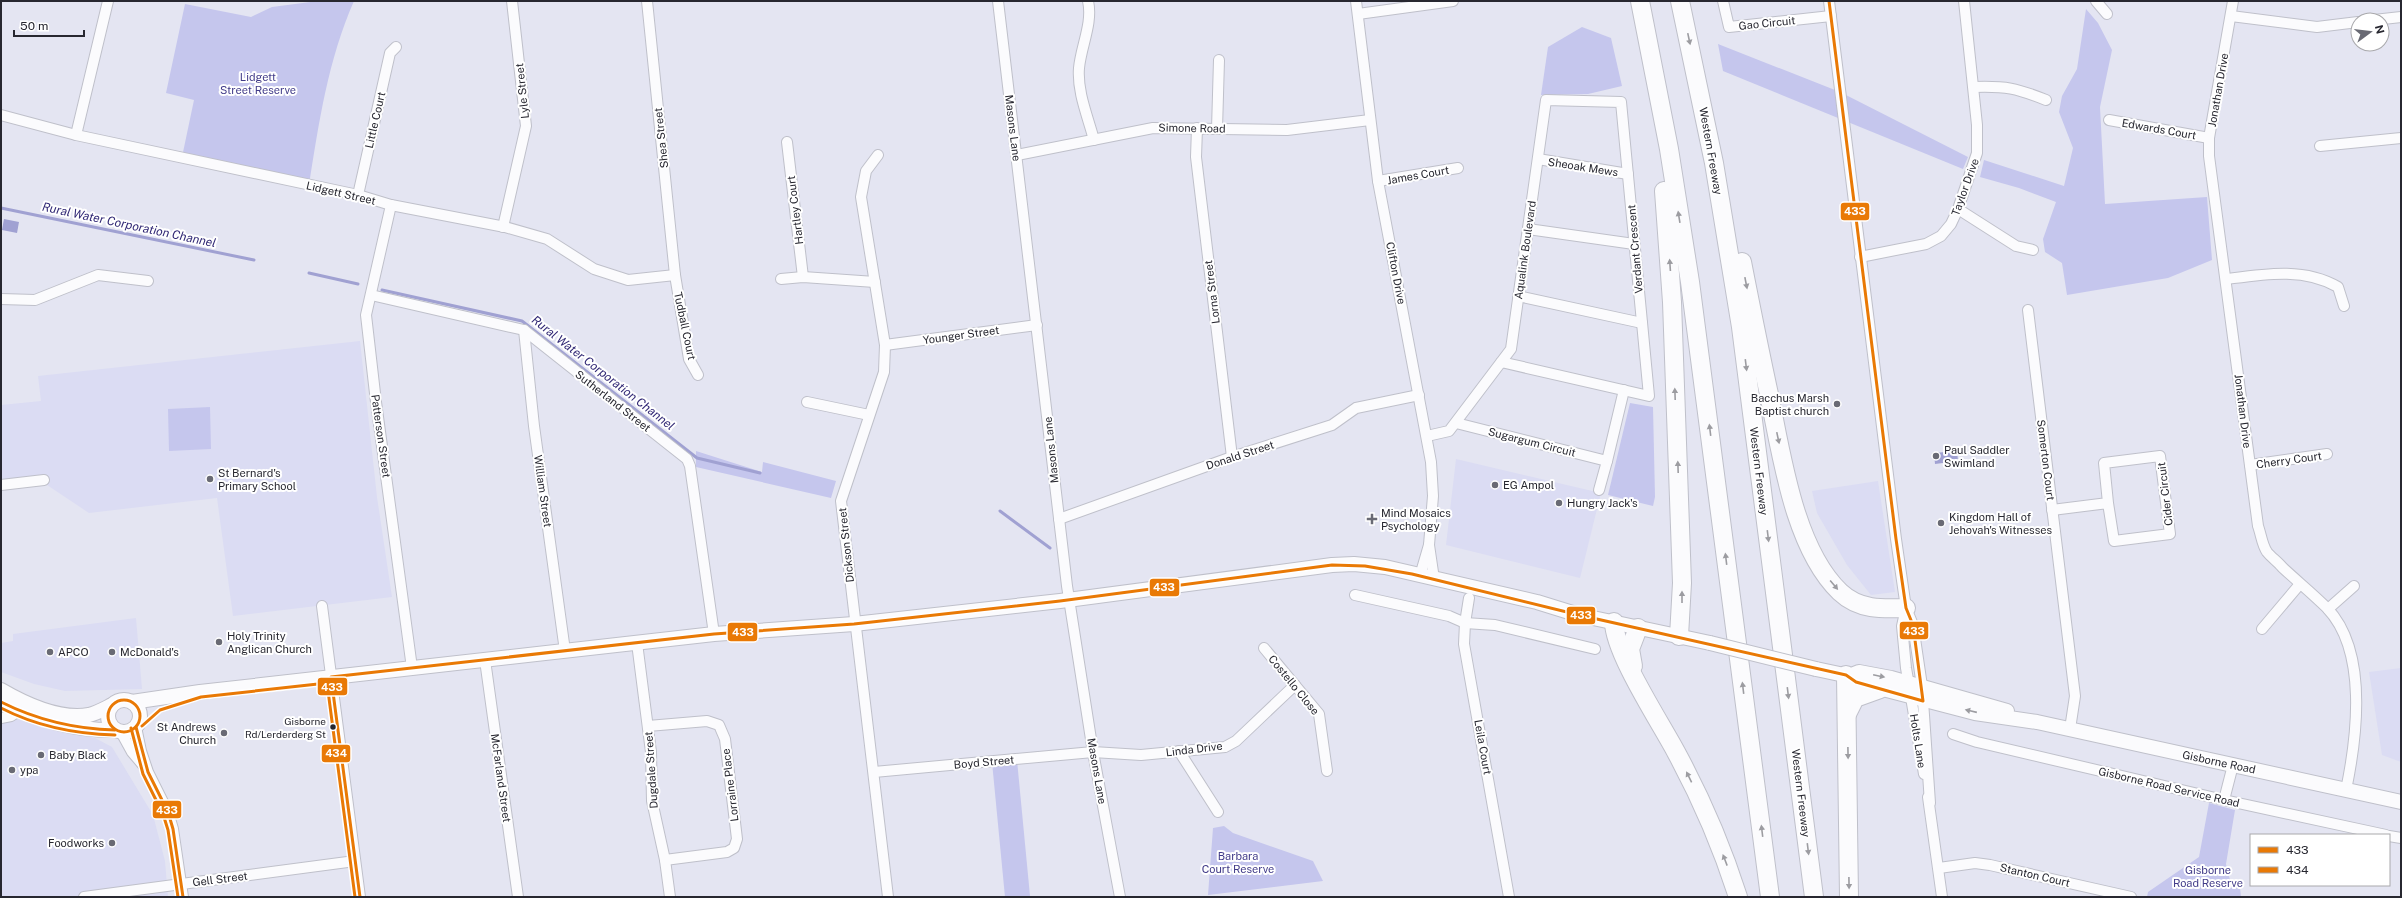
<svg xmlns="http://www.w3.org/2000/svg" width="2402" height="898" viewBox="0 0 2402 898" font-family="'Public Sans',sans-serif">
  <rect width="100%" height="100%" fill="#e4e5f2"/>
  <!-- built -->
  <g fill="#dbdcf3">
    <polygon points="360,341 377,497 392,597 233,616 217,498 89,513 47,485 45,478 1,480 1,405 41,401 38,376"/>
    <polygon points="1456,459 1601,493 1580,578 1446,545"/>
    <polygon points="1878,481 1895,592 1871,595 1847,565 1817,513 1812,491"/>
    <polygon points="136,618 142,689 65,691 34,684 1,672 1,643 13,641 13,634"/>
    <polygon points="2401,668 2401,762 2382,755 2369,672"/>
    <polygon points="1,713 40,727 95,738 112,747 153,815 165,861 168,897 1,897"/>
  </g>
  <!-- green -->
  <g fill="#c5c6ed">
    <path d="M318,1H354C328,60 319,122 309,185L182,157L194,100L166,93L185,4L251,17L272,7Z"/>
    <polygon points="2086,9 2098,23 2112,50 2100,107 2105,204 2207,197 2212,260 2168,278 2067,295 2062,263 2045,252 2043,239 2056,202 2019,188 1980,177 1984,160 2064,186 2073,148 2059,112 2062,96 2077,69"/>
    <polygon points="1582,27 1611,38 1622,86 1588,94 1541,95 1548,47"/>
    <polygon points="1718,44 1840,92 1968,157 1963,169 1723,71"/>
    <polygon points="1630,403 1653,407 1655,497 1653,506 1608,495"/>
    <polygon points="210,407 211,449 169,451 168,409"/>
    <polygon points="696,451 762,472 763,462 836,481 831,498 696,467"/>
    <polygon points="1017,760 1030,896 1005,897 992,762"/>
    <polygon points="2209,803 2235,810 2226,864 2230,880 2240,888 2241,897 2147,897 2148,892 2199,857"/>
    <polygon points="1224,826 1233,833 1313,861 1323,881 1208,895 1213,828"/>
  </g>
  <!-- water -->
  <g fill="#a0a1d2">
    <polygon points="4,219 19,222 17,233 2,230"/>
    <polygon points="1957,451 1958,461 1935,464 1934,453"/>
  </g>
  <g fill="none" stroke-linecap="round" stroke-linejoin="round">
    <!-- stream -->
    <g stroke="#a0a1d2" stroke-width="3">
      <polyline points="1,208 254,260"/>
      <polyline points="309,273 358,284"/>
      <polyline points="382,290 522,321 697,458 760,473"/>
      <polyline points="1000,511 1050,548"/>
    </g>
    <defs>
      <g id="minor">
        <polyline points="647,1 675,275 689,359 698,375"/>
        <polyline points="998,1 1067,586 1093,752 1120,897"/>
        <path d="M1088,1C1093,23 1081,46 1079,68C1077,92 1088,117 1094,140"/>
        <polyline points="1356,1 1378,181 1431,462 1433,496 1429,545 1434,579"/>
        <polyline points="1723,1 1729,27 1831,16"/>
        <polyline points="1829,1 1896,539 1906,608 1913,625 1922,686 1930,803"/>
        <polyline points="2096,1 2107,14"/>
        <path d="M2233,1L2209,138V156L2258,526C2261,534 2262,545 2267,552C2271,557 2278,562 2282,567C2297,581 2313,594 2327,608C2368,651 2357,737 2346,790"/>
        <polyline points="1358,14 1453,1"/>
        <polyline points="2231,16 2317,27 2358,22"/>
        <polyline points="2374,20 2401,17"/>
        <path d="M1974,87C2006,86 2016,88 2046,100"/>
        <polyline points="1,115 76,135 358,195 391,205 505,227 547,239 594,269 628,280 675,275"/>
        <polyline points="2109,120 2209,138"/>
        <polyline points="1197,128 1196,157 1232,457"/>
        <polyline points="1217,129 1219,60"/>
        <polyline points="76,135 108,1"/>
        <polyline points="787,142 803,277"/>
        <polyline points="2320,146 2401,138"/>
        <polyline points="878,155 866,171 861,197 885,345 884,372 841,501 888,897"/>
        <polyline points="1017,155 1153,128 1287,130 1370,120"/>
        <polyline points="1538,159 1628,174"/>
        <polyline points="1378,181 1458,168"/>
        <polyline points="358,195 390,53 396,47"/>
        <polyline points="391,205 366,315 376,402 412,668"/>
        <polyline points="1958,209 2016,246 2033,250"/>
        <polyline points="503,227 526,126 512,1"/>
        <polyline points="1528,229 1634,244"/>
        <polyline points="1860,257 1926,244 1941,236 1951,224 1958,209 1977,153 1977,125 1964,1"/>
        <polyline points="781,279 803,277 875,282"/>
        <path d="M2227,279C2264,274 2304,267 2338,287L2344,306"/>
        <polyline points="371,295 524,330 687,459 690,466 714,634"/>
        <polyline points="1518,296 1642,323"/>
        <polyline points="1,299 35,300 98,275 148,281"/>
        <polyline points="2028,310 2075,696 2070,729"/>
        <polyline points="524,330 534,426 565,651"/>
        <polyline points="885,345 1037,325"/>
        <polyline points="807,402 869,415"/>
        <polyline points="1456,423 1607,461 1624,390"/>
        <polyline points="1427,436 1449,431 1511,349 1546,100 1621,102 1649,396 1501,362"/>
        <polyline points="2250,465 2327,454"/>
        <polyline points="1,485 44,480"/>
        <polyline points="1599,490 1607,461"/>
        <polyline points="2052,510 2108,503 2114,541 2170,534 2160,456 2104,463 2108,503"/>
        <polyline points="1059,519 1232,457 1332,425 1356,408 1419,395"/>
        <polyline points="1420,576 1429,545"/>
        <polyline points="1355,595 1449,616 1465,623 1495,625 1595,649"/>
        <polyline points="1469,598 1465,623 1464,644 1509,897"/>
        <polyline points="322,606 360,897"/>
        <polyline points="1906,608 1902,626 1906,668 1924,774"/>
        <polyline points="2328,609 2354,586"/>
        <polyline points="2262,629 2300,584"/>
        <polyline points="637,643 651,752 652,801 665,860 670,897"/>
        <polyline points="1264,648 1319,714 1327,771"/>
        <polyline points="485,660 518,897"/>
        <polyline points="1,718 11,716 20,710"/>
        <polyline points="648,726 707,721 719,725 725,739 737,839 734,848 727,852 665,860"/>
        <polyline points="136,727 141,751 148,772 168,812 173,829 183,897"/>
        <polyline points="121,732 132,752 143,765"/>
        <polyline points="1953,734 1977,742 2224,800 2386,835"/>
        <polyline points="1179,751 1218,812"/>
        <polyline points="874,772 1093,752 1141,755 1225,747 1236,741 1295,685"/>
        <polyline points="1928,797 1942,897"/>
        <polyline points="2224,800 2233,765"/>
        <polyline points="2389,836 2401,838"/>
        <polyline points="1939,868 1975,863 1990,865 2131,897"/>
        <polyline points="84,897 355,861"/>
      </g>
      <g id="secondary">
        <polyline points="1816,669 1849,676 1856,682 1975,713 2037,722 2401,802"/>
        <polyline points="1849,676 1859,672 1891,678 2007,711"/>
        <path d="M1,690C25,704 60,720 89,715C97,713 104,709 112,705"/>
        <circle cx="124" cy="716" r="16"/>
        <path d="M1,702C31,719 80,731 115,730"/>
        <polyline points="132,702 200,692 714,634 854,624 1060,601 1332,565 1354,564 1385,567 1537,602 1579,615 1710,643"/>
      </g>
      <g id="motorway">
        <polyline points="1640,1 1669,149 1690,282 1770,897"/>
        <polyline points="1680,1 1714,163 1741,327 1814,897"/>
        <polyline points="1664,191 1672,302 1682,583 1679,636"/>
        <path d="M1742,262C1751,308 1760,353 1770,399C1782,458 1795,549 1840,592C1859,610 1882,609 1906,608"/>
        <path d="M1614,622C1614,652 1660,722 1676,752C1701,798 1722,847 1738,897"/>
        <polyline points="1633,666 1630,649 1638,628"/>
        <polyline points="1846,675 1849,897"/>
        <polyline points="1847,714 1855,698 1880,689"/>
      </g>
    </defs>
    <!-- minor casing -->
    <use href="#minor" stroke="#bfc0ca" stroke-width="12"/>
    <!-- secondary casing -->
    <use href="#secondary" stroke="#bfc0ca" stroke-width="16"/>
    <!-- motorway casing -->
    <use href="#motorway" stroke="#bfc0ca" stroke-width="20"/>
    <!-- minor -->
    <use href="#minor" stroke="#fbfbfd" stroke-width="10"/>
    <!-- secondary -->
    <use href="#secondary" stroke="#fbfbfd" stroke-width="14"/>
    <!-- motorway -->
    <use href="#motorway" stroke="#fbfbfd" stroke-width="18"/>
    <defs>
      <polyline id="secondary-bridge" points="1710,643 1816,669"/>
    </defs>
    <!-- secondary-bridge casing -->
    <use href="#secondary-bridge" stroke="#bfc0ca" stroke-width="16" stroke-linecap="butt"/>
    <!-- secondary-bridge -->
    <use href="#secondary-bridge" stroke="#fbfbfd" stroke-width="14"/>
    <defs>
      <g id="bus-1">
        <circle cx="124" cy="716" r="16"/>
        <path d="M1,702C37,720 75,729 115,730"/>
        <polyline points="136,727 148,772 168,812 173,829 183,897"/>
        <polyline points="360,897 331,677 714,634 854,624 1060,601 1332,565 1365,566 1412,574 1579,615 1846,675 1856,682 1923,701 1913,625 1906,608 1896,539 1829,1"/>
      </g>
      <g id="bus-2">
        <path d="M1,708C36,726 75,734 115,735"/>
        <polyline points="142,726 160,710 201,697 327,683 355,897"/>
        <polyline points="131,728 143,774 163,814 168,830 178,897"/>
      </g>
    </defs>
    <!-- bus-1 casing -->
    <use href="#bus-1" stroke="#fff" stroke-width="6"/>
    <!-- bus-2 casing -->
    <use href="#bus-2" stroke="#fff" stroke-width="6"/>
    <!-- bus-1 -->
    <use href="#bus-1" stroke="#e97905" stroke-width="3"/>
    <!-- bus-2 -->
    <use href="#bus-2" stroke="#e97905" stroke-width="3"/>
  </g>
  <!-- one-way arrows -->
  <defs><path id="oneway-solid" d="M-6-.8H1V-3.2L6.5 0L1 3.2V.8H-6Z"/></defs>
  <g fill="#9c9ca1">
    <use href="#oneway-solid" transform="translate(1689 39) rotate(78)"/>
    <use href="#oneway-solid" transform="translate(1679 217) rotate(-99)"/>
    <use href="#oneway-solid" transform="translate(1670 265) rotate(-94)"/>
    <use href="#oneway-solid" transform="translate(1746 283) rotate(79)"/>
    <use href="#oneway-solid" transform="translate(1746 365) rotate(83)"/>
    <use href="#oneway-solid" transform="translate(1675 394) rotate(-92)"/>
    <use href="#oneway-solid" transform="translate(1710 430) rotate(-97)"/>
    <use href="#oneway-solid" transform="translate(1778 438) rotate(78)"/>
    <use href="#oneway-solid" transform="translate(1678 467) rotate(-92)"/>
    <use href="#oneway-solid" transform="translate(1768 536) rotate(83)"/>
    <use href="#oneway-solid" transform="translate(1726 559) rotate(-97)"/>
    <use href="#oneway-solid" transform="translate(1834 585) rotate(50)"/>
    <use href="#oneway-solid" transform="translate(1682 597) rotate(-90)"/>
    <use href="#oneway-solid" transform="translate(1879 676) rotate(12)"/>
    <use href="#oneway-solid" transform="translate(1743 688) rotate(-97)"/>
    <use href="#oneway-solid" transform="translate(1788 693) rotate(83)"/>
    <use href="#oneway-solid" transform="translate(1971 711) rotate(-167)"/>
    <use href="#oneway-solid" transform="translate(1848 753) rotate(89)"/>
    <use href="#oneway-solid" transform="translate(1689 777) rotate(-116)"/>
    <use href="#oneway-solid" transform="translate(1762 831) rotate(-97)"/>
    <use href="#oneway-solid" transform="translate(1808 849) rotate(83)"/>
    <use href="#oneway-solid" transform="translate(1725 860) rotate(-111)"/>
    <use href="#oneway-solid" transform="translate(1849 883) rotate(89)"/>
  </g>
  <!-- markers -->
  <g fill="#696a74" stroke="#fff" stroke-width="1.5">
    <circle cx="1837" cy="404" r="4"/>
    <circle cx="1936" cy="456" r="4"/>
    <circle cx="210" cy="479" r="4"/>
    <circle cx="1495" cy="485" r="4"/>
    <circle cx="1559" cy="503" r="4"/>
    <path d="M1370 513h4v4h4v4h-4v4h-4v-4h-4v-4h4z"/>
    <circle cx="1941" cy="523" r="4"/>
    <circle cx="219" cy="642" r="4"/>
    <circle cx="50" cy="652" r="4"/>
    <circle cx="112" cy="652" r="4"/>
    <circle cx="224" cy="733" r="4"/>
    <circle cx="41" cy="755" r="4"/>
    <circle cx="12" cy="770" r="4"/>
    <circle cx="112" cy="843" r="4"/>
  </g>
  <circle fill="#272730" stroke="#fff" stroke-width="1.5" cx="333" cy="727" r="3.5"/>
  <g text-anchor="middle" dominant-baseline="central" stroke-width="4" stroke-linejoin="round" paint-order="stroke">
    <!-- bus labels -->
    <g font-size="10" fill="#272730" stroke="#fff" text-anchor="end">
      <text x="326" y="721">Gisborne<tspan x="326" dy="13">Rd/Lerderderg St</tspan></text>
    </g>
    <!-- street labels -->
    <g font-size="11" fill="#272730" stroke="#fff">
      <text transform="translate(1767 23) rotate(-6)">Gao Circuit</text>
      <text transform="translate(2218 90) rotate(-80)">Jonathan Drive</text>
      <text transform="translate(522 91) rotate(-96)">Lyle Street</text>
      <text transform="translate(375 120) rotate(-77)">Little Court</text>
      <text transform="translate(1013 128) rotate(83)">Masons Lane</text>
      <text transform="translate(1192 128) rotate(1)">Simone Road</text>
      <text transform="translate(2159 129) rotate(10)">Edwards Court</text>
      <text transform="translate(661 138) rotate(-96)">Shea Street</text>
      <text transform="translate(1711 151) rotate(80)">Western Freeway</text>
      <text transform="translate(1583 167) rotate(9)">Sheoak Mews</text>
      <text transform="translate(1418 175) rotate(-10)">James Court</text>
      <text transform="translate(1965 187) rotate(-70)">Taylor Drive</text>
      <text transform="translate(341 193) rotate(13)">Lidgett Street</text>
      <text transform="translate(795 210) rotate(-97)">Hartley Court</text>
      <text transform="translate(1635 249) rotate(-95)">Verdant Crescent</text>
      <text transform="translate(1525 250) rotate(-82)">Aqualink Boulevard</text>
      <text transform="translate(1396 273) rotate(79)">Clifton Drive</text>
      <text transform="translate(1212 292) rotate(-97)">Lorna Street</text>
      <text transform="translate(685 326) rotate(78)">Tudball Court</text>
      <text transform="translate(961 335) rotate(-8)">Younger Street</text>
      <text transform="translate(613 401) rotate(38)">Sutherland Street</text>
      <text transform="translate(2243 411) rotate(83)">Jonathan Drive</text>
      <text transform="translate(381 436) rotate(82)">Patterson Street</text>
      <text transform="translate(1532 442) rotate(14)">Sugargum Circuit</text>
      <text transform="translate(1051 450) rotate(-96)">Masons Lane</text>
      <text transform="translate(1240 455) rotate(-18)">Donald Street</text>
      <text transform="translate(2046 460) rotate(83)">Somerton Court</text>
      <text transform="translate(2289 460) rotate(-8)">Cherry Court</text>
      <text transform="translate(1759 471) rotate(83)">Western Freeway</text>
      <text transform="translate(543 491) rotate(82)">William Street</text>
      <text transform="translate(2165 494) rotate(-97)">Cider Circuit</text>
      <text transform="translate(846 545) rotate(-96)">Dickson Street</text>
      <text transform="translate(1294 685) rotate(51)">Costello Close</text>
      <text transform="translate(1918 741) rotate(81)">Holts Lane</text>
      <text transform="translate(1483 747) rotate(80)">Leila Court</text>
      <text transform="translate(1194 749) rotate(-7)">Linda Drive</text>
      <text transform="translate(984 762) rotate(-5)">Boyd Street</text>
      <text transform="translate(2219 762) rotate(12)">Gisborne Road</text>
      <text transform="translate(651 770) rotate(-94)">Dugdale Street</text>
      <text transform="translate(1097 771) rotate(80)">Masons Lane</text>
      <text transform="translate(501 778) rotate(82)">McFarland Street</text>
      <text transform="translate(730 785) rotate(-97)">Lorraine Place</text>
      <text transform="translate(2169 787) rotate(13)">Gisborne Road Service Road</text>
      <text transform="translate(1801 793) rotate(83)">Western Freeway</text>
      <text transform="translate(2035 875) rotate(13)">Stanton Court</text>
      <text transform="translate(220 879) rotate(-7)">Gell Street</text>
    </g>
    <!-- park labels -->
    <g font-size="11" fill="#403a88" stroke="#fff">
      <text x="258" y="77">Lidgett<tspan x="258" dy="13">Street Reserve</tspan></text>
      <text x="1238" y="856">Barbara<tspan x="1238" dy="13">Court Reserve</tspan></text>
      <text x="2208" y="870">Gisborne<tspan x="2208" dy="13">Road Reserve</tspan></text>
    </g>
    <!-- poi labels -->
    <g font-size="11" fill="#272730" stroke="#fff" text-anchor="start">
      <text x="1829" y="398" text-anchor="end">Bacchus Marsh<tspan x="1829" dy="13">Baptist church</tspan></text>
      <text x="1944" y="450">Paul Saddler<tspan x="1944" dy="13">Swimland</tspan></text>
      <text x="218" y="473">St Bernard's<tspan x="218" dy="13">Primary School</tspan></text>
      <text x="1503" y="485">EG Ampol</text>
      <text x="1567" y="503">Hungry Jack's</text>
      <text x="1381" y="513">Mind Mosaics<tspan x="1381" dy="13">Psychology</tspan></text>
      <text x="1949" y="517">Kingdom Hall of<tspan x="1949" dy="13">Jehovah's Witnesses</tspan></text>
      <text x="227" y="636">Holy Trinity<tspan x="227" dy="13">Anglican Church</tspan></text>
      <text x="58" y="652">APCO</text>
      <text x="120" y="652">McDonald's</text>
      <text x="216" y="727" text-anchor="end">St Andrews<tspan x="216" dy="13">Church</tspan></text>
      <text x="49" y="755">Baby Black</text>
      <text x="20" y="770">ypa</text>
      <text x="104" y="843" text-anchor="end">Foodworks</text>
    </g>
    <!-- water labels -->
    <g font-size="12" font-style="italic" fill="#312875" stroke="#fff">
      <text transform="translate(129 225) rotate(12)">Rural Water Corporation Channel</text>
      <text transform="translate(603 373) rotate(38)">Rural Water Corporation Channel</text>
    </g>
  </g>
  <g stroke="#fff" stroke-width="1.5">
    <rect x="1840" y="202" width="30" height="19" rx="4" fill="#e97905"/>
    <rect x="1149" y="578" width="31" height="19" rx="4" fill="#e97905"/>
    <rect x="1566" y="606" width="30" height="19" rx="4" fill="#e97905"/>
    <rect x="1899" y="621" width="30" height="19" rx="4" fill="#e97905"/>
    <rect x="727" y="622" width="31" height="20" rx="4" fill="#e97905"/>
    <rect x="317" y="677" width="31" height="19" rx="4" fill="#e97905"/>
    <rect x="321" y="744" width="30" height="19" rx="4" fill="#e97905"/>
    <rect x="152" y="800" width="30" height="19" rx="4" fill="#e97905"/>
  </g>
  <g font-size="11" text-anchor="middle" font-weight="bold" fill="#fff">
    <text x="1855" y="215">433</text>
    <text x="1164" y="591">433</text>
    <text x="1581" y="619">433</text>
    <text x="1914" y="635">433</text>
    <text x="743" y="636">433</text>
    <text x="332" y="691">433</text>
    <text x="336" y="757">434</text>
    <text x="167" y="814">433</text>
  </g>
  <!-- border -->
  <rect width="2402" height="898" fill="none" stroke="#272730" stroke-width="4"/>
  <!-- legend -->
  <rect x="2250" y="834" width="140" height="52" fill="#ffffff" stroke="#a9a9ac"/>
  <rect x="2258" y="847" width="20" height="6" fill="#e97905" stroke="#a9a9ac"/>
  <text x="2286" y="854" font-size="12" fill="#272730">433</text>
  <rect x="2258" y="867" width="20" height="6" fill="#e97905" stroke="#a9a9ac"/>
  <text x="2286" y="874" font-size="12" fill="#272730">434</text>
  <!-- north arrow -->
  <g transform="translate(2370 32) rotate(75)"><circle r="19" fill="#ffffff" stroke="#a9a9ac"/>
  <path d="M0-3L7 15L0 10L-7 15Z" fill="#696a74"/>
  <text y="-6" font-size="11" font-weight="bold" text-anchor="middle" fill="#272730">N</text>
  </g>
  <!-- scale -->
  <path d="M14 30v6h70v-6" fill="none" stroke="#272730" stroke-width="2"/>
  <text x="20" y="30" font-size="12" fill="#272730" stroke="#ffffff" stroke-width="3" paint-order="stroke">50 m</text>
</svg>
